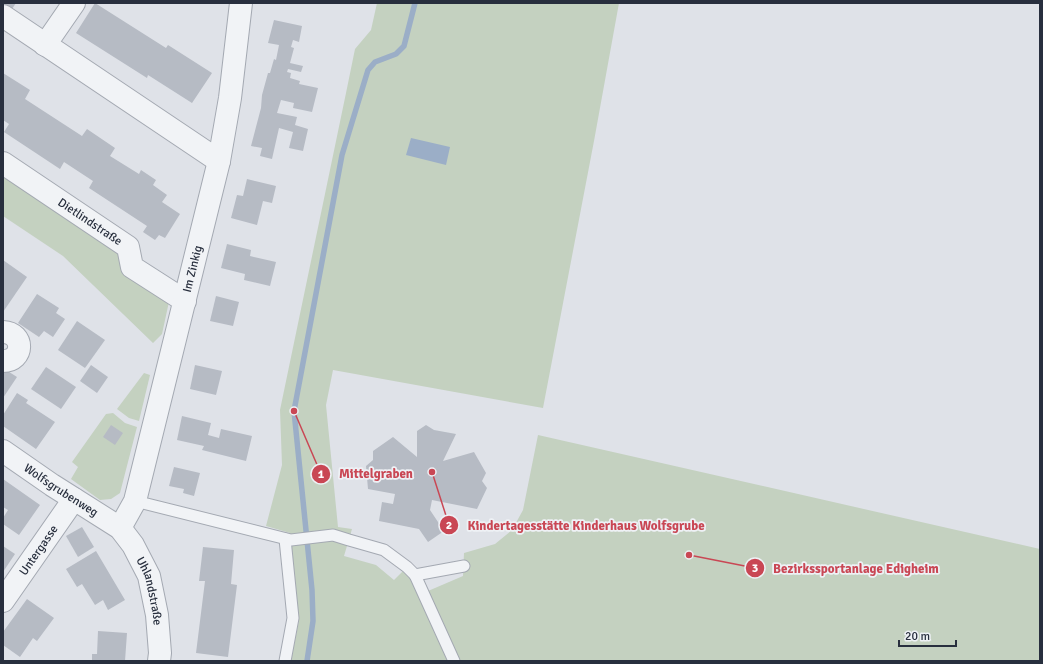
<svg xmlns="http://www.w3.org/2000/svg" width="1043" height="664" viewBox="0 0 1043 664" font-family="Signika,sans-serif">
  <rect width="100%" height="100%" fill="#dfe2e8"/>
  <!-- green -->
  <g fill="#c4d1c0">
    <polygon points="377,3 619,3 594,141 543,408 333,370 326,405 338,527 352,529 344,556 376,565 394,580 407,567 428,591 463,576 464,553 495,544 512,530 523,510 538,435 1040,549 1040,661 291,661 299,620 290,533 266,526 282,465 280,410 346,93 355,49 371,30"/>
    <polygon points="3,167 123,249 170,297 162,334 153,343 63,256 3,216"/>
    <polygon points="144,373 150,375 139,421 129,418 117,409"/>
    <polygon points="113,413 125,423 137,427 120,493 111,499 100,500 71,479 78,467 72,462 106,414"/>
  </g>
  <!-- water -->
  <polygon fill="#9baec7" points="411,138 450,147 446,165 406,155"/>
  <g fill="none" stroke-linecap="round" stroke-linejoin="round">
    <!-- stream -->
    <polyline stroke="#9baec7" stroke-width="5.5" points="307,661 313,621 312,590 294,411 342,155 368,70 375,62 396,54 404,46 415,3"/>
  </g>
  <!-- building -->
  <g fill="#b6bbc4">
    <polygon points="5,3 16,3 12,9 4,4"/>
    <polygon points="95,3 166,48 168,45 212,73 192,103 148,75 147,78 76,33"/>
    <polygon points="274,20 302,26 299,42 293,40 291,47 294,48 290,63 303,66 301,72 288,69 287,72 291,73 290,78 300,81 299,84 318,88 312,112 293,108 294,103 281,100 277,113 297,117 295,125 308,129 303,151 289,148 293,132 279,128 272,159 260,156 262,148 251,146 261,108 262,95 268,73 270,73 274,59 276,60 279,45 268,43"/>
    <polygon points="3,73 30,90 25,99 82,136 87,129 115,148 110,156 139,174 141,170 156,180 153,185 167,195 162,202 180,214 165,238 159,235 155,240 143,232 147,226 89,188 93,181 64,162 60,169 4,132 9,124 3,120"/>
    <polygon points="247,179 276,186 272,203 263,201 257,225 231,218 237,195 243,196"/>
    <polygon points="227,244 251,250 250,256 276,262 270,286 244,280 245,274 221,268"/>
    <polygon points="3,260 27,277 3,312"/>
    <polygon points="37,294 59,308 56,313 65,319 53,337 44,331 39,337 18,323"/>
    <polygon points="216,296 239,302 233,326 210,321"/>
    <polygon points="77,321 105,340 85,368 58,350"/>
    <polygon points="91,365 108,377 97,393 80,381"/>
    <polygon points="195,365 222,371 216,395 190,389"/>
    <polygon points="46,367 76,387 61,409 31,389"/>
    <polygon points="3,368 17,377 3,398"/>
    <polygon points="17,393 28,400 26,403 55,422 36,449 3,426 3,415"/>
    <polygon points="182,416 211,423 208,435 219,438 221,429 252,436 246,461 202,450 204,446 177,440"/>
    <polygon points="111,425 123,433 115,445 103,437"/>
    <polygon points="426,425 434,430 456,434 443,461 474,452 486,473 482,481 487,488 477,509 432,500 430,510 444,531 428,542 419,529 379,521 382,502 393,504 395,494 368,489 366,466 373,460 373,451 393,437 417,457 417,431"/>
    <polygon points="174,467 200,473 194,496 183,493 184,489 169,486"/>
    <polygon points="3,479 40,505 19,535 3,524 3,518 8,510 3,507"/>
    <polygon points="82,527 94,547 78,557 66,536"/>
    <polygon points="3,546 15,554 3,572"/>
    <polygon points="203,547 234,550 231,584 237,585 228,657 196,653 205,581 199,581"/>
    <polygon points="96,551 125,600 108,610 103,600 95,605 82,584 77,587 66,569"/>
    <polygon points="27,599 54,618 37,641 33,638 20,657 3,645 3,632"/>
    <polygon points="98,631 127,633 125,661 92,661 92,654 97,654"/>
  </g>
  <g fill="none" stroke-linecap="round" stroke-linejoin="round">
    <defs>
      <g id="lane">
        <polyline points="135,501 291,540 333,535 349,540 384,550 407,567 415,575 464,566"/>
        <polyline points="285,539 293,618 285,661"/>
        <polyline points="415,575 454,661"/>
      </g>
      <g id="street">
        <polyline points="3,16 219,161"/>
        <polyline points="45,45 74,3"/>
        <path id="s1" d="M3,163L128,247L132,267L185,301"/>
        <path d="M3,332C25,333 24,361 3,361"/>
        <path id="s2" d="M3,451L52,485L120,528L133,545L149,576L157,615L160,653L159,661"/>
        <path id="s3" d="M120,528L135,501L219,161L230,98L241,3"/>
        <path id="s4" d="M3,601L74,499"/>
      </g>
    </defs>
    <!-- lane casing -->
    <use href="#lane" stroke="#a4a9b2" stroke-width="13"/>
    <!-- street casing -->
    <use href="#street" stroke="#a4a9b2" stroke-width="24"/>
    <!-- lane -->
    <use href="#lane" stroke="#f1f3f6" stroke-width="11"/>
    <!-- street -->
    <use href="#street" stroke="#f1f3f6" stroke-width="22"/>
  </g>
  <g text-anchor="middle" dominant-baseline="central" stroke-width="3.5" stroke-linejoin="round" paint-order="stroke">
    <!-- street labels -->
    <g font-size="12" fill="#282f3e" stroke="#eef1f5">
      <text stroke="none"><textPath href="#s1" startOffset="105">Dietlindstraße</textPath></text>
      <text stroke="none"><textPath href="#s3" startOffset="270">Im Zinkig</textPath></text>
      <text stroke="none"><textPath href="#s2" startOffset="70">Wolfsgrubenweg</textPath></text>
      <text stroke="none"><textPath href="#s4" startOffset="62">Untergasse</textPath></text>
      <text stroke="none"><textPath href="#s2" startOffset="211">Uhlandstraße</textPath></text>
    </g>
  </g>
  <!-- callouts -->
  <path fill="none" stroke="#c94754" stroke-width="1.5" d="M294 411L321 474M432 472L449 525M689 555L755 568"/>
  <g fill="#c94754" stroke="#eef1f5" stroke-width="1.5">
    <circle cx="294" cy="411" r="4"/>
    <circle cx="432" cy="472" r="4"/>
    <circle cx="689" cy="555" r="4"/>
    <circle cx="321" cy="474" r="10"/>
    <circle cx="449" cy="525" r="10"/>
    <circle cx="755" cy="568" r="10"/>
  </g>
  <g font-size="12" text-anchor="middle" font-weight="bold" fill="#fff">
    <text x="321" y="478">1</text>
    <text x="449" y="529">2</text>
    <text x="755" y="572">3</text>
  </g>
  <g font-size="13" text-anchor="middle" font-weight="bold" fill="#c94754" stroke="#eef1f5" stroke-width="3.5" stroke-linejoin="round" paint-order="stroke">
    <text x="376" y="478">Mittelgraben</text>
    <text x="586" y="530">Kindertagesstätte Kinderhaus Wolfsgrube</text>
    <text x="856" y="573">Bezirkssportanlage Edigheim</text>
  </g>
  <!-- border -->
  <rect width="1043" height="664" fill="none" stroke="#282f3e" stroke-width="8"/>
  <!-- scale -->
  <path d="M899 640v6h57v-6" fill="none" stroke="#282f3e" stroke-width="2"/>
  <text x="905" y="640" font-size="12" fill="#282f3e" stroke="#eef1f5" stroke-width="3" paint-order="stroke">20 m</text>
</svg>
